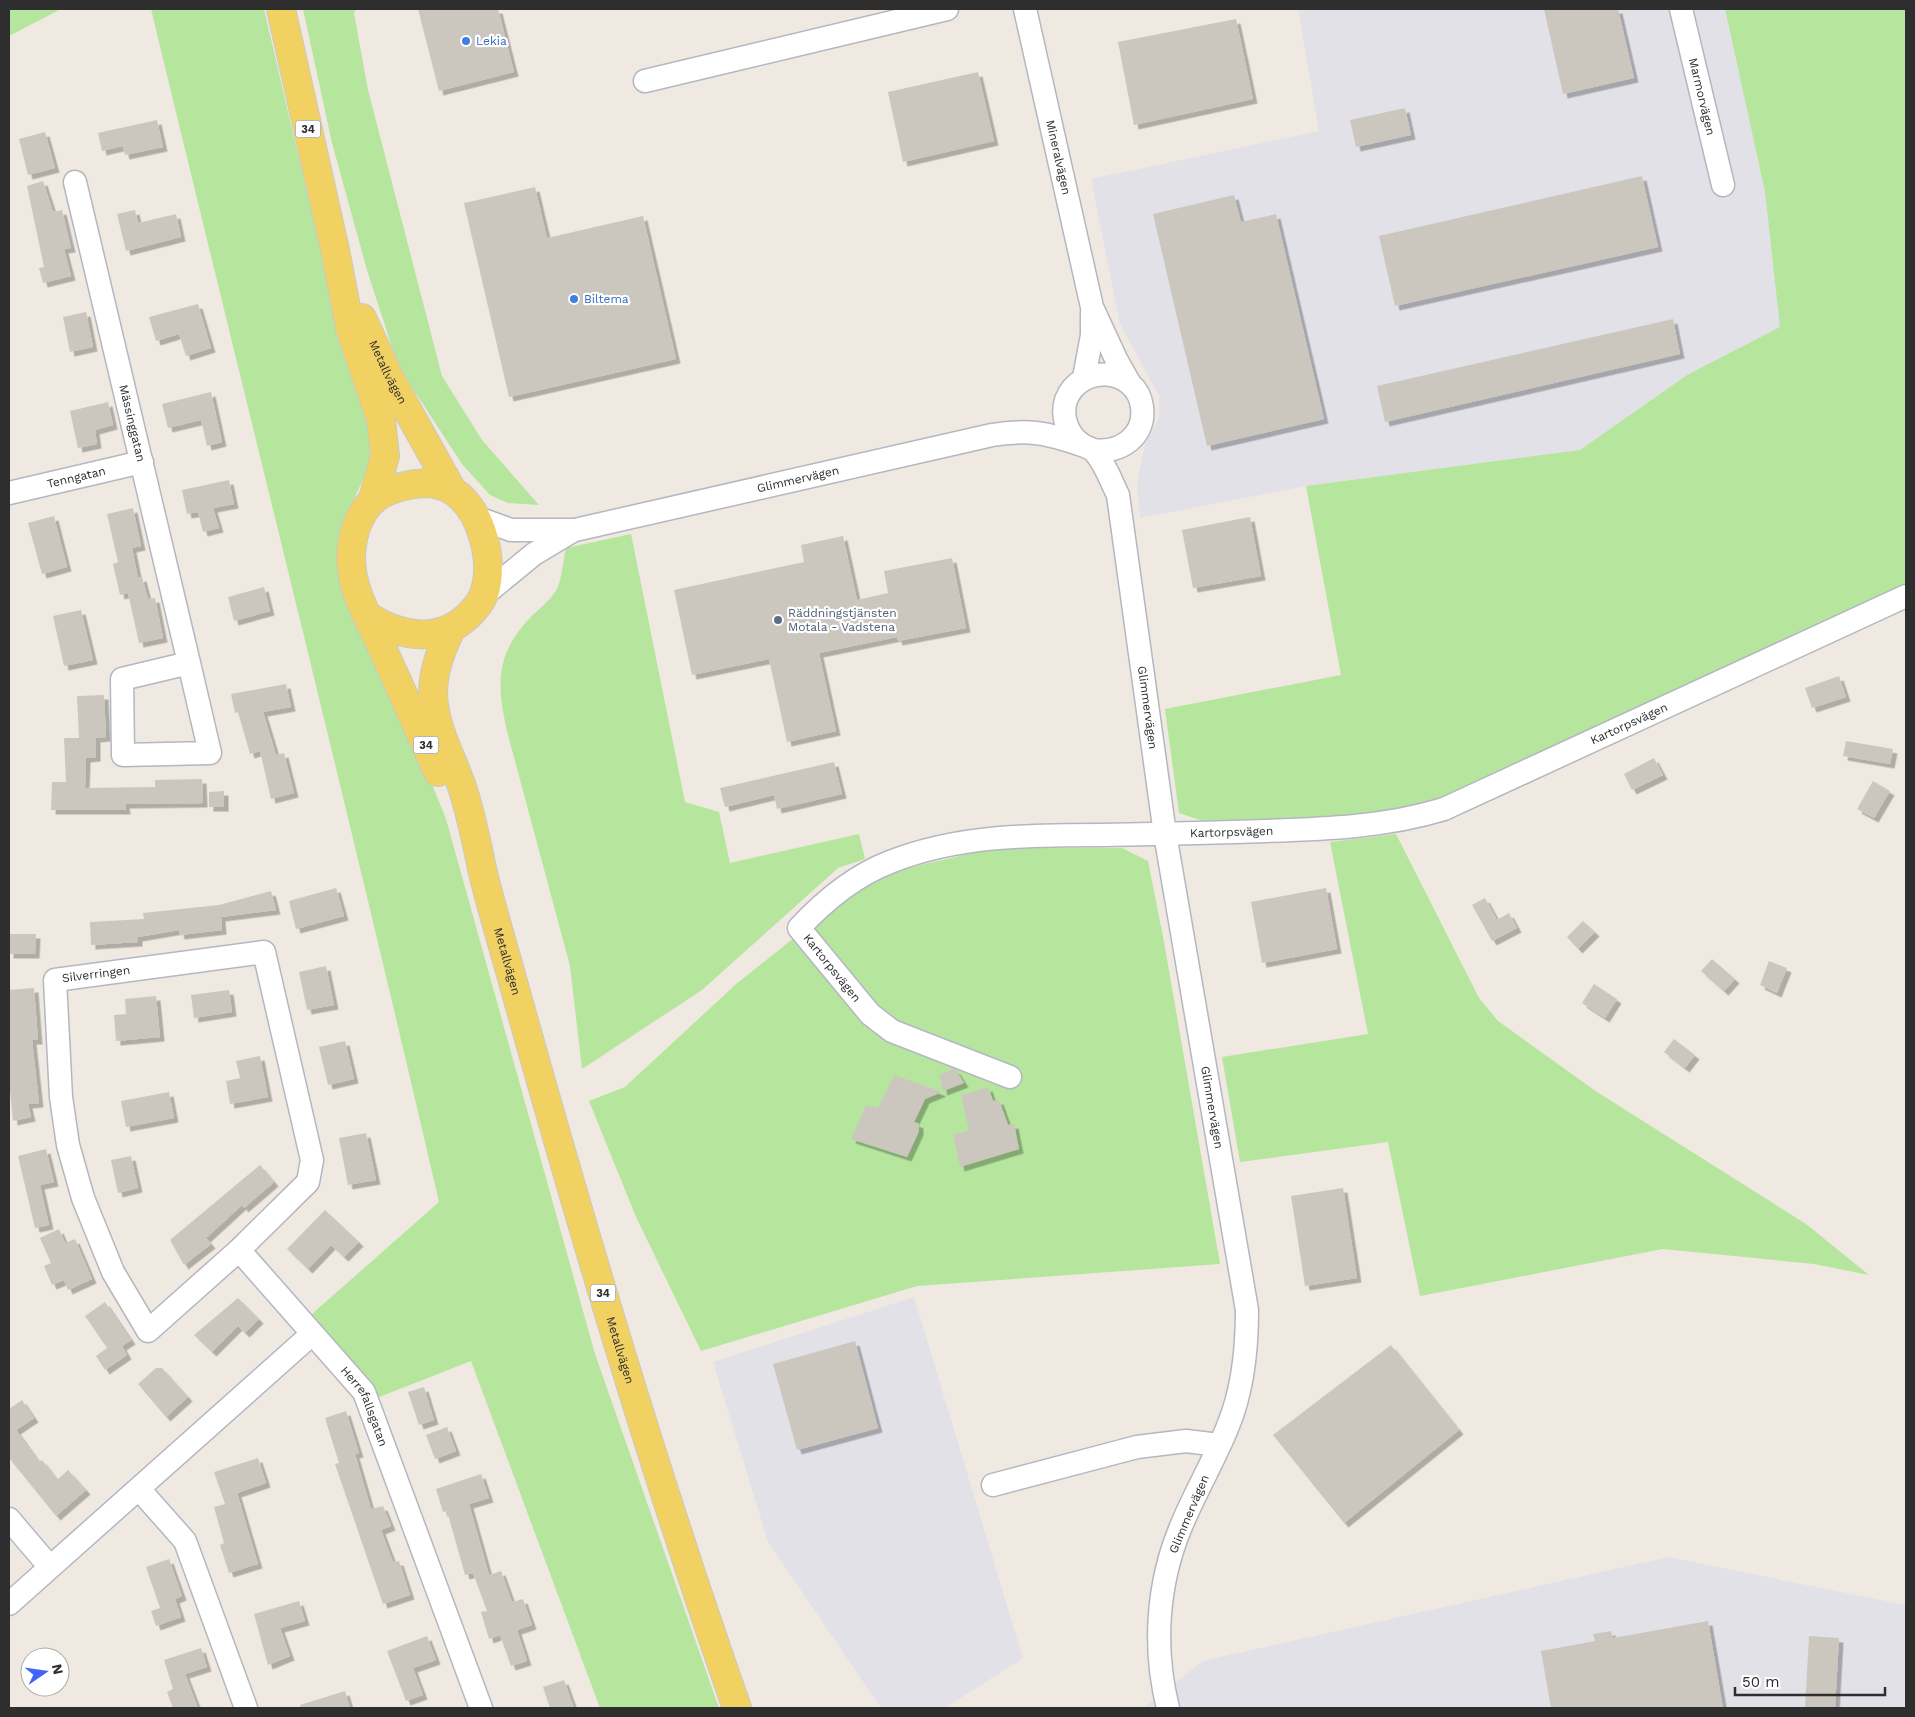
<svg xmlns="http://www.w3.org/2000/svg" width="1915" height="1717" viewBox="0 0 1915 1717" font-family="'Work Sans',sans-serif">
  <defs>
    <filter id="shadow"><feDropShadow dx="4.5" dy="4.5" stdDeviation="0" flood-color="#0004"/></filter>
  </defs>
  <rect width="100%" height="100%" fill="#efe9e1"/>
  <!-- industrial -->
  <g fill="#e3e1e8">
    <polygon points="1298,9 1725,9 1765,192 1781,327 1687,375 1580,450 1306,486 1140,518 1137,482 1145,445 1159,418 1159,396 1120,324 1091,179 1319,131"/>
    <polygon points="914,1297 1023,1658 945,1708 881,1708 768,1542 713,1362"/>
    <polygon points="1668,1557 1906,1605 1906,1708 1143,1708 1203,1661"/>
  </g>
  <!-- green -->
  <g fill="#b6e59e">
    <polygon points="9,9 61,9 9,36"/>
    <path d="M151,9H264L329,287L374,432L371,462L343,523L338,551L446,819L595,1354L719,1708H600L471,1361L374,1399L304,1321L439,1202C347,804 247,407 151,9Z"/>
    <polygon points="303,9 356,9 354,13 368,90 442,376 482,440 539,505 508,503 490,495 462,464 398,366 367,270 332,143"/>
    <polygon points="1725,9 1906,9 1906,594 1403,825 1242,834 1179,813 1165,709 1341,675 1306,486 1580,450 1687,375 1780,327 1765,192"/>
    <path d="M631,534L685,802L719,812L730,863L859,834L865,859L838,868L702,990L582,1069L570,966L507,731C497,686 495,656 528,620C536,611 551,600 557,589C562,578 563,561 566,548Z"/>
    <polygon points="1396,834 1479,998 1498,1021 1597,1092 1806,1224 1869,1275 1814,1264 1663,1249 1420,1296 1388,1142 1240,1162 1222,1057 1368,1034 1330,842"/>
    <polygon points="994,848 1122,848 1148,861 1164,942 1220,1264 917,1286 701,1351 636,1217 589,1101 625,1087 735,985 805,929 882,874"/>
  </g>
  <!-- building -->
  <g fill="#cbc7bf" filter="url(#shadow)">
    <polygon points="418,9 498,9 514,72 439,91"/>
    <polygon points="1544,9 1618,9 1634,78 1563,94"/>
    <polygon points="1236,19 1253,99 1134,125 1118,42"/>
    <polygon points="978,72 994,141 903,162 888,92"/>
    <polygon points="1405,108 1411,135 1356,147 1350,120"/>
    <polygon points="157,120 163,147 125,155 123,146 102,151 98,133"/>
    <polygon points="45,132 55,168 28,175 19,139"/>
    <polygon points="1642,176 1658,247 1395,306 1379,236"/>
    <polygon points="43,181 53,212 62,210 71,248 64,249 71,276 43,283 39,268 44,267 27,186"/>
    <polygon points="535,187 547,238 643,216 676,359 509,397 464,203"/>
    <polygon points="1234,195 1241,222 1276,214 1324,419 1207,446 1153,214"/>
    <polygon points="135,210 138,223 176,214 181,237 126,251 117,214"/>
    <polygon points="198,304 211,348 186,356 179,334 156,341 149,317"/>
    <polygon points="86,312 93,347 70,352 63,317"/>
    <polygon points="1673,319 1680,354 1385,422 1377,386"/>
    <polygon points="211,392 222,442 207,446 201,420 168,428 162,404"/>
    <polygon points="108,402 113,425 95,430 97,444 78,448 70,411"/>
    <polygon points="229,480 234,504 213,508 219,528 203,532 198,512 187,514 182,490"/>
    <polygon points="133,508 141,546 132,548 138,578 142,577 148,599 155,598 163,638 139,643 128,593 120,595 113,564 118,562 107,514"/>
    <polygon points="54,516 67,567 42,574 28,523"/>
    <polygon points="1250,517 1261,576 1193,588 1182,530"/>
    <polygon points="843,536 857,600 888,593 884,571 952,558 966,628 898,641 897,637 819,653 836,731 787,742 769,659 692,675 674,590 804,562 801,545"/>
    <polygon points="264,587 270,611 234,621 228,597"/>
    <polygon points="81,610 93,660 64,666 53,616"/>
    <polygon points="1839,676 1846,697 1812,708 1805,688"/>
    <polygon points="286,684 291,707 263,712 276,755 284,753 294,793 271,799 260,751 250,754 238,712 235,713 231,694"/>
    <polygon points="104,695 106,737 96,738 96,757 86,758 85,788 155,787 155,780 202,779 203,803 125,804 126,810 51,810 52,782 66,782 64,738 79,738 77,696"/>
    <polygon points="1846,741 1893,749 1890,764 1843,756"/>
    <polygon points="1654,758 1663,775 1632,790 1624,774"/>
    <polygon points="834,762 842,794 777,809 774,795 725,807 720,788"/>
    <polygon points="1873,781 1890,791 1874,818 1857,809"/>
    <polygon points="224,791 224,807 209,807 209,792"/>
    <polygon points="336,888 344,916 296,929 289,901"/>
    <polygon points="1326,888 1337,949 1262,963 1251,902"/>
    <polygon points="271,891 276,910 221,917 222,930 180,935 179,930 138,937 138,942 91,945 90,922 144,919 143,913 219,905"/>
    <polygon points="1485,898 1497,920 1509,913 1517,928 1492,941 1472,905"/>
    <polygon points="1583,921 1595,932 1578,949 1567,937"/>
    <polygon points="9,934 36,934 35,954 9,954"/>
    <polygon points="1712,959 1735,979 1724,991 1701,971"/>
    <polygon points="1769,961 1787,968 1777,993 1760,985"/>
    <polygon points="326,966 334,1005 307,1010 299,972"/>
    <polygon points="1594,984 1617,999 1605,1018 1582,1003"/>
    <polygon points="34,988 38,1040 32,1040 39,1103 28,1104 31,1117 13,1121 9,1080 9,990"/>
    <polygon points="229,990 232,1012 194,1018 191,995"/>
    <polygon points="156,996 160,1037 116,1041 114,1015 126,1014 125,999"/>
    <polygon points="1674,1039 1695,1055 1685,1068 1664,1052"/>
    <polygon points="345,1041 354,1079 328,1085 319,1047"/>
    <polygon points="260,1056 268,1097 230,1104 226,1081 240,1078 236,1061"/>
    <polygon points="953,1069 956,1070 964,1083 943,1091 939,1075"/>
    <polygon points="894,1075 942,1092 925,1099 914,1122 919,1124 919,1131 907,1157 851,1139 866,1105 878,1108"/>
    <polygon points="988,1087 993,1101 999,1100 1008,1125 1014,1124 1019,1149 960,1167 953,1135 969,1130 961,1095"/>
    <polygon points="169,1092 174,1118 126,1127 121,1101"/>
    <polygon points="366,1133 376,1180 348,1185 339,1138"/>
    <polygon points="46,1149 54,1182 40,1185 49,1225 35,1228 18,1156"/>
    <polygon points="131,1156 138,1188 118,1193 111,1160"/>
    <polygon points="260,1165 274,1182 244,1208 242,1205 206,1238 211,1244 184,1265 170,1240"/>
    <polygon points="1343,1188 1357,1278 1305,1286 1291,1196"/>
    <polygon points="325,1210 359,1242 344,1257 331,1245 308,1269 287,1249"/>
    <polygon points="59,1229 65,1243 75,1239 92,1279 68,1290 64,1280 52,1285 44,1266 51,1263 40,1238"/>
    <polygon points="238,1298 259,1319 245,1333 238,1326 212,1352 194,1335"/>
    <polygon points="105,1302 131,1340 122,1346 127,1355 105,1370 96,1356 107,1348 85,1316"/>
    <polygon points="855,1341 878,1428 797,1450 773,1364"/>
    <polygon points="1391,1345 1459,1430 1344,1523 1273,1435"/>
    <polygon points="156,1368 162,1368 188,1397 166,1417 138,1384"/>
    <polygon points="424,1387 434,1420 419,1425 408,1392"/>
    <polygon points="22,1400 34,1418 16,1430 39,1462 42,1460 57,1480 68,1470 86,1490 56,1516 9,1458 9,1409"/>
    <polygon points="346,1411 359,1453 355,1454 371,1509 383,1506 391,1526 381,1530 393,1562 399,1561 410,1595 383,1604 335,1464 339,1463 325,1418"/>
    <polygon points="447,1427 456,1451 435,1459 426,1435"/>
    <polygon points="258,1458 266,1483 237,1493 258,1564 229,1573 220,1545 224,1543 214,1507 225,1504 214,1472"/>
    <polygon points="481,1474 489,1498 469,1504 489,1575 501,1571 512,1602 523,1599 532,1625 517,1630 527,1661 511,1666 500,1635 489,1639 481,1612 487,1611 473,1573 465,1575 447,1511 443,1512 436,1489"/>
    <polygon points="169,1559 182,1596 175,1599 181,1617 156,1626 151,1611 160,1608 146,1567"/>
    <polygon points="299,1601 305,1621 280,1628 290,1656 268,1665 254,1614"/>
    <polygon points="1708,1621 1723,1708 1551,1708 1541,1651 1595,1641 1593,1634 1611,1631 1613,1638"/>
    <polygon points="427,1636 436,1660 413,1668 423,1695 406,1701 387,1651"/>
    <polygon points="1809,1636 1839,1638 1835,1708 1805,1708"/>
    <polygon points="201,1648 207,1667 185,1674 198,1708 173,1708 167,1692 173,1689 164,1660"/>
    <polygon points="564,1680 574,1708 550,1708 543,1687"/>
    <polygon points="345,1691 350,1708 300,1708 300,1705"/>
  </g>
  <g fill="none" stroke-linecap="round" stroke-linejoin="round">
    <defs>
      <g id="street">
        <path id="s1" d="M1025,9L1092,307L1116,359L1130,384"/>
        <path id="s2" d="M1681,9L1723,185"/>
        <polyline points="645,81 947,9"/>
        <path id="s3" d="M75,182L189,663L122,679L123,755L210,753L189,663"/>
        <polyline points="1084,378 1092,335 1092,313"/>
        <path id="s4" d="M1093,450C1120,454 1146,436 1142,407C1137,367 1080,363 1066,400C1061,416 1067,434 1081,444C1085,447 1091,448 1094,451C1105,463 1111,481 1118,495L1165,834L1247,1310C1247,1348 1243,1390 1228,1426C1214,1461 1194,1494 1180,1529C1157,1585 1153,1649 1168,1708"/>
        <path id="s5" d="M9,493L142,462"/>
        <path id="s6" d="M475,517L511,530H575L992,435C1029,429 1047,433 1082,445"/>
        <polyline points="484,595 534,554 574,530"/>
        <polygon points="264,952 312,1160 308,1182 239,1250 148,1331 113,1272 83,1198 68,1145 61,1097 55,980"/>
        <path id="s7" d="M1010,1077L892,1031L870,1014L799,928C825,900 854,876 890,862C958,835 1030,835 1102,835C1157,834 1211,833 1265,831C1326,829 1385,827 1444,809L1906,596"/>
        <path id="s8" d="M239,1250L364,1392L481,1708"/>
        <polyline points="993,1485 1137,1447 1186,1441 1219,1445"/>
        <polyline points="139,1489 185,1541 246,1708"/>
        <polyline points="9,1519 49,1566"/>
        <polyline points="9,1604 312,1334"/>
      </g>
      <g id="primary">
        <polyline points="281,9 335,250 350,328 381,420 385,456 373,498"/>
        <path id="s9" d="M362,318L389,377L452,490"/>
        <path d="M369,617C401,637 439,644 469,615C475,609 481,602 484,594C495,562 482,510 453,491C435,479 410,483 391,490C363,499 352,529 351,556C350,590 371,622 384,652C402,692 420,732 438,772"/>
        <path id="s10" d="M451,629C440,652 430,678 434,705C438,735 454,762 463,790C472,818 477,845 483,873C491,906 501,939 510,971C579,1219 652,1466 737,1708"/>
      </g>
    </defs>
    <!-- street casing -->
    <use href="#street" stroke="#b4b7c1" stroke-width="25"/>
    <!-- primary casing -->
    <use href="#primary" stroke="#c9c9c9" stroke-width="30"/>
    <!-- street -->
    <use href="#street" stroke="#fff" stroke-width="22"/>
    <!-- primary -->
    <use href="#primary" stroke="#f2d163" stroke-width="28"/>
  </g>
  <!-- markers -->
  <g fill="#3f7fe0" stroke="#fff" stroke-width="2">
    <circle cx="466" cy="41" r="5"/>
    <circle cx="574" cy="299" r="5"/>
  </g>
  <circle fill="#5c6f8a" stroke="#fff" stroke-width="2" cx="778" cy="620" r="5"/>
  <g text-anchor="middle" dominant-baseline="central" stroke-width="4.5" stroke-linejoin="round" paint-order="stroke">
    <!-- shield labels -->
    <g fill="#fff" stroke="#6d6d6d" stroke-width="1">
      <rect x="295.5" y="120.5" width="25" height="17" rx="4"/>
      <rect x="413.5" y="736.5" width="25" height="17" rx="4"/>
      <rect x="590.5" y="1284.5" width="25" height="17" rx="4"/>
    </g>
    <g font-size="11" font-weight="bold" fill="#2e2e2e">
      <text x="308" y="129">34</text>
      <text x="426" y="745">34</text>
      <text x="603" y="1293">34</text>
    </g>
    <!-- shop labels -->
    <g font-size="12" fill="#366cbe" stroke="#fff" text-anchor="start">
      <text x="476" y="41">Lekia</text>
      <text x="584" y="299">Biltema</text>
    </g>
    <!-- street labels -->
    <g font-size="12" fill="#2e2e2e" stroke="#fff">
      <text stroke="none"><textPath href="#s2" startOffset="90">Marmorvägen</textPath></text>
      <text stroke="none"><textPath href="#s1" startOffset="152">Mineralvägen</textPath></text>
      <text stroke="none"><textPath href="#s9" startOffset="60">Metallvägen</textPath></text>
      <text stroke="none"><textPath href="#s3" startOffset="248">Mässinggatan</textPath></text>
      <text stroke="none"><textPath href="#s5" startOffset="69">Tenngatan</textPath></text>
      <text stroke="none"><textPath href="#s6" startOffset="331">Glimmervägen</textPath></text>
      <text stroke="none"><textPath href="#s4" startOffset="509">Glimmervägen</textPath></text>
      <text stroke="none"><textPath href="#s7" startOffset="1142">Kartorpsvägen</textPath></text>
      <text stroke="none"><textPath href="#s7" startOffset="724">Kartorpsvägen</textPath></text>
      <text stroke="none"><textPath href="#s10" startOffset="346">Metallvägen</textPath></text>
      <text transform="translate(832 968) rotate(51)">Kartorpsvägen</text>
      <text transform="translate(96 974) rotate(-7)">Silverringen</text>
      <text stroke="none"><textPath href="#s4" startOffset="914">Glimmervägen</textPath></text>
      <text stroke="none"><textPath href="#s10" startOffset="751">Metallvägen</textPath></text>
      <text stroke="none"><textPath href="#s8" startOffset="202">Herrefallsgatan</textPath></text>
      <text transform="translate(1189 1514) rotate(-67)">Glimmervägen</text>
    </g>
    <!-- service labels -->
    <g font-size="12" fill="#4e5e75" stroke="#fff" text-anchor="start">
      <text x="788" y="613">Räddningstjänsten<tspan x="788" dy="14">Motala - Vadstena</tspan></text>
    </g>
  </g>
  <!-- border -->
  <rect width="1915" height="1717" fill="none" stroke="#2e2e2e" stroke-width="20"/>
  <!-- north arrow -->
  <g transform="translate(45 1672) rotate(77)"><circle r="24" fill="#ffffff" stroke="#ababab"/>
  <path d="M0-4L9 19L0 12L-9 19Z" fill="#4264fb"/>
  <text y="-8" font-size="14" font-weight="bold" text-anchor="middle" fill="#2e2e2e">N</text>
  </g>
  <!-- scale -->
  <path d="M1735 1687v8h150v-8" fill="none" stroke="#2e2e2e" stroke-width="2.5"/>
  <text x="1742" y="1687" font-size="15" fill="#2e2e2e" stroke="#ffffff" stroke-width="4" paint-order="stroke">50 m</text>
</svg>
